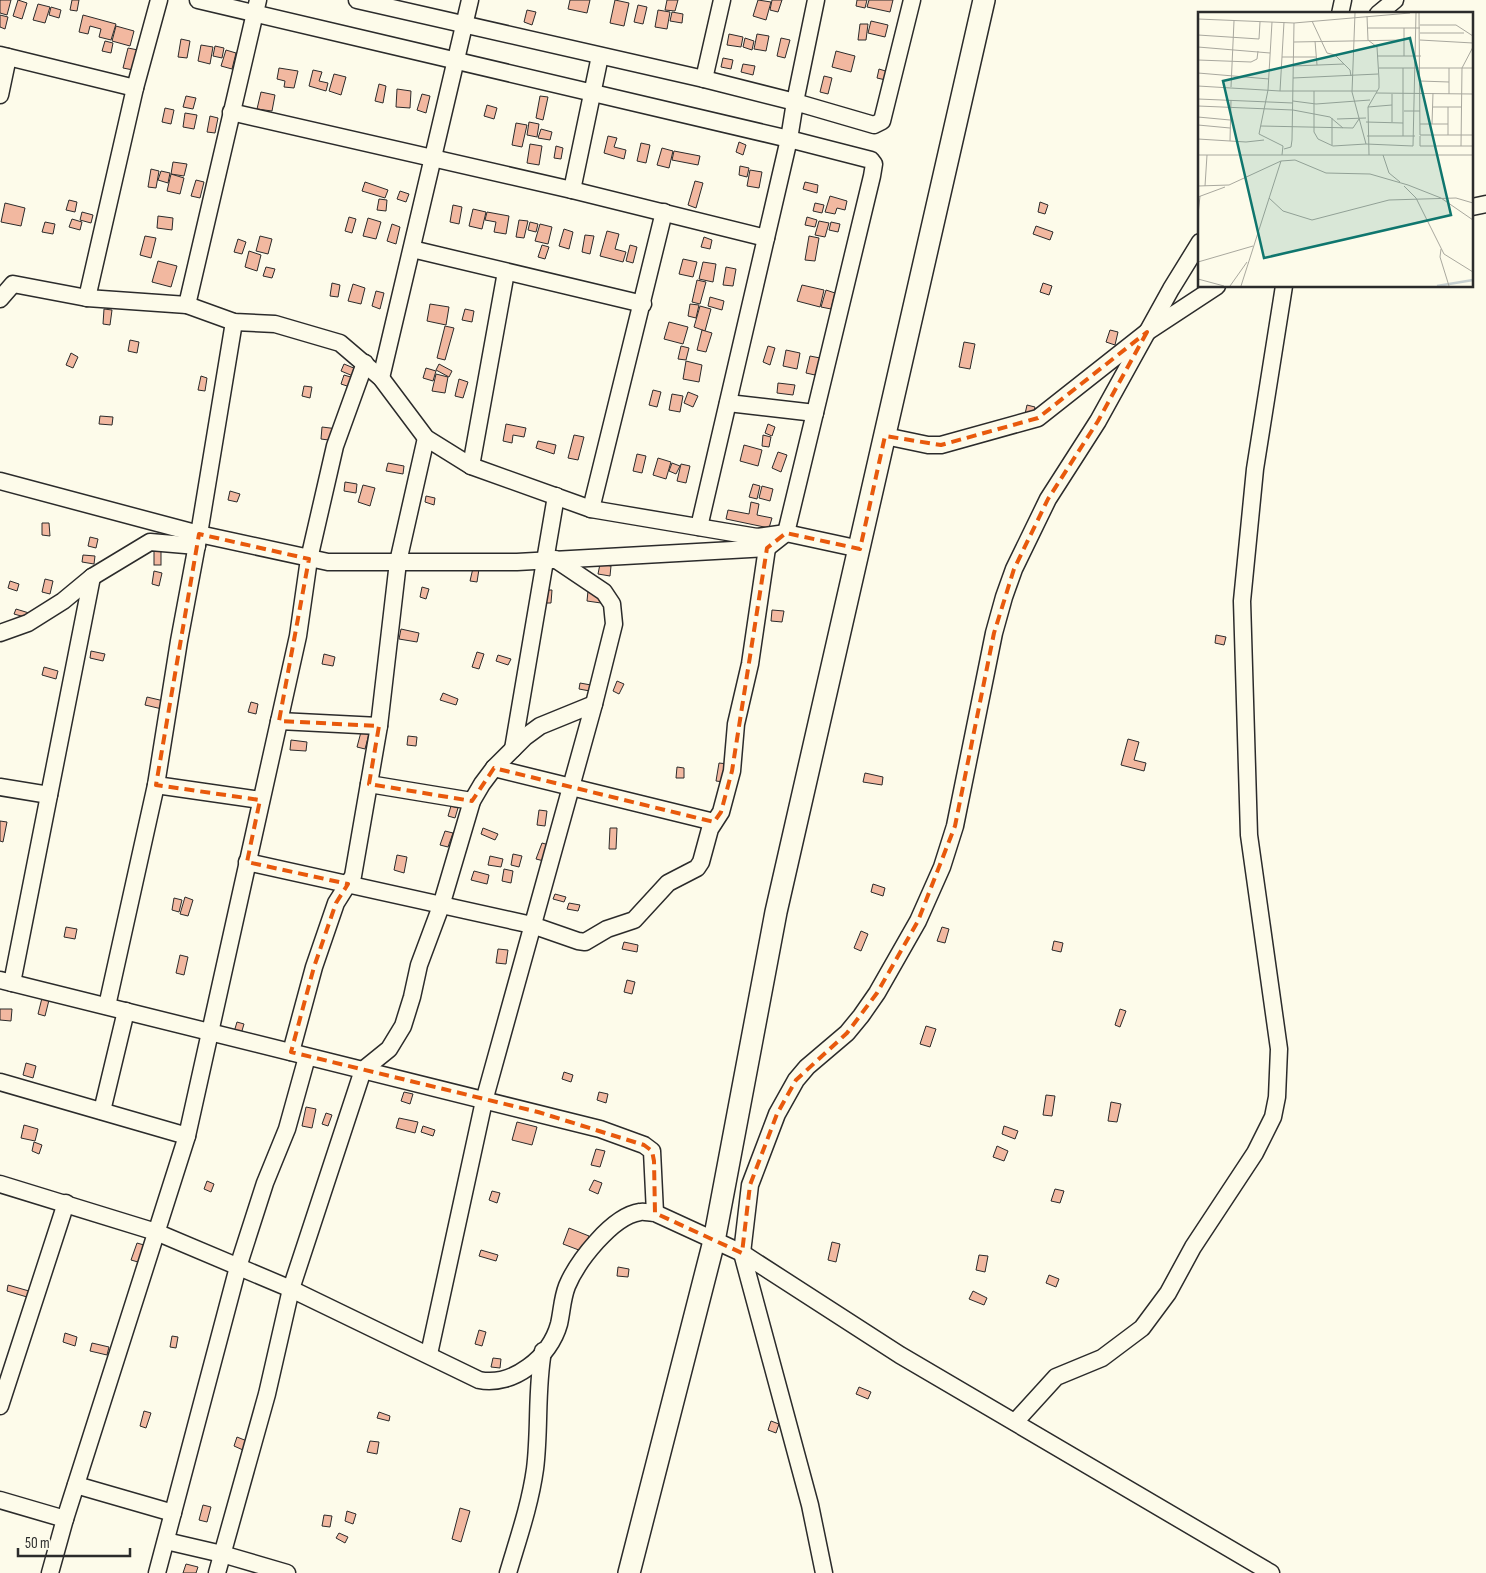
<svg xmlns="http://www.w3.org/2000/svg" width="1486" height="1573" viewBox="0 0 1486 1573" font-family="'Sofia Sans Condensed',sans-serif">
  <rect width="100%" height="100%" fill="#fdfbea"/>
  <!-- building -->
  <g fill="#f2b8a0" stroke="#2b2b2b">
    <polygon points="0,0 11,0 7,15 0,13"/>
    <polygon points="18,0 27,3 22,19 13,16"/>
    <polygon points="72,0 79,0 77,11 70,10"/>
    <polygon points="570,0 590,0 587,13 568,9"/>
    <polygon points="615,0 629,3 624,26 610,23"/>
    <polygon points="667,0 678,0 675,11 665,10"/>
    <polygon points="758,0 771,2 766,20 753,16"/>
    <polygon points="772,0 782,0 778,12 770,10"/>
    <polygon points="857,0 867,0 865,8 856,6"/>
    <polygon points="869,0 893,0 890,12 867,7"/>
    <polygon points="38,4 50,7 45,23 33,20"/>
    <polygon points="638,5 647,7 643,24 634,22"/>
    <polygon points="51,7 61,10 59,18 49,15"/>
    <polygon points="527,10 536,12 532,25 524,22"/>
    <polygon points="658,10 670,12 667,29 655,27"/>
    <polygon points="672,12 683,14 682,23 670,21"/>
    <polygon points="0,15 8,17 5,29 0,27"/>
    <polygon points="83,15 116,24 111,40 99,37 101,29 90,26 88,34 79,32"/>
    <polygon points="871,21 888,25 885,37 868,33"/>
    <polygon points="860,24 868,24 866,40 858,40"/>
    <polygon points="116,26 134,31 130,46 112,41"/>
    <polygon points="729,34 743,37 741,47 727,45"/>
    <polygon points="757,34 769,36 766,51 754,49"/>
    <polygon points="745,38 754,41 752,50 743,47"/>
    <polygon points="781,38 790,40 785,58 777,56"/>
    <polygon points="181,39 190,41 187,58 178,57"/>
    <polygon points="105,41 113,43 111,53 102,51"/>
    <polygon points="201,45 213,47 210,64 198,61"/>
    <polygon points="215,46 224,48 222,58 213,56"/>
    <polygon points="128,48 138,50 133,70 123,68"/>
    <polygon points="226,50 236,53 232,69 221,66"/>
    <polygon points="836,51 855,56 851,72 832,67"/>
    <polygon points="723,58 733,60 731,69 721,67"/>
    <polygon points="743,64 755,66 753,75 741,72"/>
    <polygon points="279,68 298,71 294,88 284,87 285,81 277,79"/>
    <polygon points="879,69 892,73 890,81 877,78"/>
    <polygon points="313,70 322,72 319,81 328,83 326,91 309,86"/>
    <polygon points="334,74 346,77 341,95 329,91"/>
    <polygon points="824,76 832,78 828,94 820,92"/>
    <polygon points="379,84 386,86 383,103 375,101"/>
    <polygon points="397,89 411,91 410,108 396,107"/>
    <polygon points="261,92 275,95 272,111 257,109"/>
    <polygon points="422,94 430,96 426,113 417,110"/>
    <polygon points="186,96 196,98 193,109 183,107"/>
    <polygon points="540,96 548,97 543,120 536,118"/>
    <polygon points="487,105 497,108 494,119 484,116"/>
    <polygon points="165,108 174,110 171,124 162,122"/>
    <polygon points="185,113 197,115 194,129 183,127"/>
    <polygon points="210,116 218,118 215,133 207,132"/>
    <polygon points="529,122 539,124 537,137 527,135"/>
    <polygon points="516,123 527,125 522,147 512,145"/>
    <polygon points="541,129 552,132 550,140 538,138"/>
    <polygon points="608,136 617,138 614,147 626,150 624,159 604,153"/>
    <polygon points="739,142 746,145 743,155 736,152"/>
    <polygon points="641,143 650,145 646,163 637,161"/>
    <polygon points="530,144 542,146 539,165 527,163"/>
    <polygon points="556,146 563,148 561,159 554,158"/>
    <polygon points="662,148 673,151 669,168 657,165"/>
    <polygon points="674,151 700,156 698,165 672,160"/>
    <polygon points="173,162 187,164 184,176 171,174"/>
    <polygon points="740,166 749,168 747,177 739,175"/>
    <polygon points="151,169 159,171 156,188 148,187"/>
    <polygon points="750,170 762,172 759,188 747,186"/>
    <polygon points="161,171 170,173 168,183 158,180"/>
    <polygon points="171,174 184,178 180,194 167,191"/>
    <polygon points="196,180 204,182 200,198 191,196"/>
    <polygon points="695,181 703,183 696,208 688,205"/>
    <polygon points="365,182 388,190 385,198 362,191"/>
    <polygon points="805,182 818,185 817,193 803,189"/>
    <polygon points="400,191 409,194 406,202 397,199"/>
    <polygon points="830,196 847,201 845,210 837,208 835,214 825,212"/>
    <polygon points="379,199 387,200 386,211 377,210"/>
    <polygon points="69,200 77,202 75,212 66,210"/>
    <polygon points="1040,202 1048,205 1045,214 1038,212"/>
    <polygon points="5,203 25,208 21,226 1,222"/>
    <polygon points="815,203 824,205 822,213 813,211"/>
    <polygon points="453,205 462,207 459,224 450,222"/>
    <polygon points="473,209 486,212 482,229 469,226"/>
    <polygon points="82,212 93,215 91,223 80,220"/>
    <polygon points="487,212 509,216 506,234 494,232 496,222 485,220"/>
    <polygon points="158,216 173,218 172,230 157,228"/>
    <polygon points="349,217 356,219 352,233 345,231"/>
    <polygon points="807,217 817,220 815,227 805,225"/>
    <polygon points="368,218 381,222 376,239 363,236"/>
    <polygon points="72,219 82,222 80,230 69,227"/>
    <polygon points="519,220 528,221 524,238 516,237"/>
    <polygon points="819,221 829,223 825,237 815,235"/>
    <polygon points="45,222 55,224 53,234 42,232"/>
    <polygon points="530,222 538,224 536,232 528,230"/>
    <polygon points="831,222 840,224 838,232 829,230"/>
    <polygon points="392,224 400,227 396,244 387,241"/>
    <polygon points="540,224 552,227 548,244 535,241"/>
    <polygon points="1036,226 1053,232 1050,240 1033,234"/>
    <polygon points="564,229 573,232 569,249 559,246"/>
    <polygon points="607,231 619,234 615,249 626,252 623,262 600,256"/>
    <polygon points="585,235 594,236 590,254 582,252"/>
    <polygon points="145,236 156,238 151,258 140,255"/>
    <polygon points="260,236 272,239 268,254 256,251"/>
    <polygon points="809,236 819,238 815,261 805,260"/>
    <polygon points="704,237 712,240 710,249 701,247"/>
    <polygon points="238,239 246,242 242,254 234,252"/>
    <polygon points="542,245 549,247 545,259 538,257"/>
    <polygon points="630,245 637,247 633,263 626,261"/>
    <polygon points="249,251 261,255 257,271 245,267"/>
    <polygon points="683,259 697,262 693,277 679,274"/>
    <polygon points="158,261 177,266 171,287 152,282"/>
    <polygon points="703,262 716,264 713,282 699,279"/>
    <polygon points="266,267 275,269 272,278 263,276"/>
    <polygon points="726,267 736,269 733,286 723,285"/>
    <polygon points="697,280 706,282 700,304 692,302"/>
    <polygon points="332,283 340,285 338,297 330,296"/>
    <polygon points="1043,283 1052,286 1049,295 1040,292"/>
    <polygon points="353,284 365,288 361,304 348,301"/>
    <polygon points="802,285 824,290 820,307 797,301"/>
    <polygon points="826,290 835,293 831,309 821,307"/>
    <polygon points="376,291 384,293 380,309 372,306"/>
    <polygon points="710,297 724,301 722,310 708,306"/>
    <polygon points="430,304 449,307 446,325 427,321"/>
    <polygon points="690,304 699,305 696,318 688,316"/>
    <polygon points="700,306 711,309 705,331 694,327"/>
    <polygon points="104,309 112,310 110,325 103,324"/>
    <polygon points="465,309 474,311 472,322 462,320"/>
    <polygon points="669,322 688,327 683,344 664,339"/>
    <polygon points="445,326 454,328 445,360 437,358"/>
    <polygon points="702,330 712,333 706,352 697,350"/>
    <polygon points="1110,330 1118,332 1115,345 1106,342"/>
    <polygon points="130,340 139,342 137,353 128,351"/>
    <polygon points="964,342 975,344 970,369 959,367"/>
    <polygon points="681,346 689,348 686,360 678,359"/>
    <polygon points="768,346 775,348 770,365 763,362"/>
    <polygon points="786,350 800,353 797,369 783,366"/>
    <polygon points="71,353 78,357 73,368 66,365"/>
    <polygon points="810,356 820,358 815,375 806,373"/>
    <polygon points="686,361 702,365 699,382 683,379"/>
    <polygon points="344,364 356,369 353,376 341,371"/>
    <polygon points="439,364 452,371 449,377 436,370"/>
    <polygon points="426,368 436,371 433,381 423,378"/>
    <polygon points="436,374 448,377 445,393 432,391"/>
    <polygon points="344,375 354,378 350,387 341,384"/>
    <polygon points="201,376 207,378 205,391 198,390"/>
    <polygon points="459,379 468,382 463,398 455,396"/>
    <polygon points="778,383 795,385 793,395 777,393"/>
    <polygon points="304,386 312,387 310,398 302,396"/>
    <polygon points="653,390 661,392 657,407 649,405"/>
    <polygon points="688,392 698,396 693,407 684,403"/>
    <polygon points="672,394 683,396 680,412 669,410"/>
    <polygon points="1027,405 1035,407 1033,415 1025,414"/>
    <polygon points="100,416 113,417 112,425 99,424"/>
    <polygon points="506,424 526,428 524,437 513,435 512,443 503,441"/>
    <polygon points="768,424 775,427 772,436 765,433"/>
    <polygon points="322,427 338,429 336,441 321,439"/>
    <polygon points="574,435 584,437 578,460 568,458"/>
    <polygon points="763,435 771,437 769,447 762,446"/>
    <polygon points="538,441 556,445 554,454 536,448"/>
    <polygon points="744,445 762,450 758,466 740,461"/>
    <polygon points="778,452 787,455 781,472 772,468"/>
    <polygon points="637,454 646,456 642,473 633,471"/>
    <polygon points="658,458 671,462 666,479 653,475"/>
    <polygon points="388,463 404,466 403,474 386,471"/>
    <polygon points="672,463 680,466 676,474 669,471"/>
    <polygon points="681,464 690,466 686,483 677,481"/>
    <polygon points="345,482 357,484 356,493 344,491"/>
    <polygon points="753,484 760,486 757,499 749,497"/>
    <polygon points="363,485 375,488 370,506 358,502"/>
    <polygon points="762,486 773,489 770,501 759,498"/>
    <polygon points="230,491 240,494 237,502 228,500"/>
    <polygon points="426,496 435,498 434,505 425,502"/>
    <polygon points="751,502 759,504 757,515 772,518 769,528 726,519 728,510 749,514"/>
    <polygon points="42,523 49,523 50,536 42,535"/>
    <polygon points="90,537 98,539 96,548 88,546"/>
    <rect x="154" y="550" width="7" height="15"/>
    <polygon points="83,555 95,556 94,564 82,562"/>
    <polygon points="600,564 611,566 610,576 598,574"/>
    <polygon points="473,568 479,569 477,582 470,581"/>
    <polygon points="154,571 162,573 159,586 152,584"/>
    <polygon points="45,579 53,581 50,594 42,592"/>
    <polygon points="10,581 19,584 17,591 8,588"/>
    <polygon points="422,587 429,589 426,599 420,597"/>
    <polygon points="544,590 552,590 551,603 544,603"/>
    <polygon points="588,591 602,593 601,603 587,601"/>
    <polygon points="16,609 29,613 28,618 14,614"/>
    <polygon points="772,610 784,611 782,622 771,621"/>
    <polygon points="401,629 419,633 417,642 399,639"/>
    <polygon points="1216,635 1226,637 1224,645 1215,643"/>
    <polygon points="91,651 105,654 103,661 90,658"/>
    <polygon points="477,652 484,654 479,669 472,667"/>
    <polygon points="324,654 335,657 333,666 322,664"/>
    <polygon points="498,655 511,659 508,665 496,661"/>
    <polygon points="44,667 58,671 56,679 42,675"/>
    <polygon points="617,681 624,684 619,694 613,691"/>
    <polygon points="580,683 591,685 590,691 579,689"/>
    <polygon points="443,693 458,699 456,705 440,700"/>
    <polygon points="147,697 164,701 162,709 145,705"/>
    <polygon points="251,702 258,704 256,714 248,712"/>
    <polygon points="361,732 369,734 365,749 357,747"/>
    <polygon points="408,736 417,737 416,746 407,745"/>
    <polygon points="1128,739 1139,742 1134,760 1146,763 1144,771 1121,765"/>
    <polygon points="291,740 307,742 306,751 290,750"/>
    <polygon points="719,763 728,764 724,782 716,781"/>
    <polygon points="677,767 684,768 684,778 676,778"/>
    <polygon points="865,773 883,777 882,785 863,782"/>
    <polygon points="451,806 458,808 455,818 448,816"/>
    <polygon points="539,810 547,811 545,826 537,825"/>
    <polygon points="0,821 7,822 3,842 0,841"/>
    <polygon points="483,828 498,834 495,840 481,834"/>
    <polygon points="610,828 617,828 616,849 609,849"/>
    <polygon points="445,831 453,833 448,847 440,845"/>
    <polygon points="542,843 549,845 544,861 536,859"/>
    <polygon points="513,854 522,856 519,867 511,865"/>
    <polygon points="397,855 407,857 404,873 394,870"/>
    <polygon points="490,856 503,859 501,867 488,865"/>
    <polygon points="504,869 513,871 511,883 502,881"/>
    <polygon points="474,871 489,875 487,884 471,880"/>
    <polygon points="873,884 885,888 883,896 871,892"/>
    <polygon points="555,894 566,897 564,902 553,899"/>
    <polygon points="185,897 193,900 188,916 180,914"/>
    <polygon points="174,898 182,900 179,912 172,910"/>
    <polygon points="569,903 580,905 578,911 567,909"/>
    <polygon points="66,927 77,929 75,939 64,937"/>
    <polygon points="942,927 949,929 945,943 937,941"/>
    <polygon points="861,931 868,934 861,951 854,948"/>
    <polygon points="1054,941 1063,943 1061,952 1052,950"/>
    <polygon points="624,942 638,945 637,952 622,949"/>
    <polygon points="498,949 508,950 506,964 496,963"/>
    <polygon points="180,955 188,957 184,975 176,973"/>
    <polygon points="627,980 635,982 632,994 624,992"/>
    <polygon points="42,998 49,1000 45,1016 38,1014"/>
    <polygon points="0,1009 12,1009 11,1021 0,1020"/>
    <polygon points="1120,1009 1126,1011 1120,1027 1115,1025"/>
    <polygon points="237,1022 244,1024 241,1034 234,1032"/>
    <polygon points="926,1026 936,1029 930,1047 920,1044"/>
    <polygon points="26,1063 36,1066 33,1078 23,1075"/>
    <polygon points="564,1072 573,1075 571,1082 562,1079"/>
    <polygon points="404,1092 413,1094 410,1104 401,1101"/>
    <polygon points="599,1092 608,1094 606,1103 597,1100"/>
    <polygon points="1046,1095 1055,1096 1052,1116 1043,1115"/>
    <polygon points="1111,1102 1121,1104 1117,1122 1108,1121"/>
    <polygon points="306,1107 316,1109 312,1128 302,1126"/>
    <polygon points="326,1113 332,1115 328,1126 322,1124"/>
    <polygon points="399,1118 418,1122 415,1133 396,1128"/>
    <polygon points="517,1122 537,1127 532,1145 512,1140"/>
    <polygon points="24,1125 38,1129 35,1141 21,1138"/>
    <polygon points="423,1126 435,1130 433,1136 421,1132"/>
    <polygon points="1004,1126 1018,1131 1015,1139 1002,1134"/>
    <polygon points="34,1142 42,1145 39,1154 32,1151"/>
    <polygon points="997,1146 1008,1151 1004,1161 993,1157"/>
    <polygon points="596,1149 605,1151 600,1167 591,1165"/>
    <polygon points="594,1180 602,1183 598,1194 589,1190"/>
    <polygon points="207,1181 214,1184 211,1192 204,1189"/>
    <polygon points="1055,1189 1064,1191 1060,1203 1051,1201"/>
    <polygon points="492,1191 500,1193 497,1203 489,1200"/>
    <polygon points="569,1228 589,1236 584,1252 563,1244"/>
    <polygon points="832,1242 840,1244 836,1262 828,1260"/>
    <polygon points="137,1243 144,1245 138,1262 131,1260"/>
    <polygon points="481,1250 498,1255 496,1261 479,1256"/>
    <polygon points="979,1255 988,1256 985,1272 976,1270"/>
    <polygon points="618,1267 629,1269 628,1277 617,1276"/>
    <polygon points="1049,1275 1059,1279 1056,1287 1046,1283"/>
    <polygon points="8,1285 29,1291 27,1297 7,1291"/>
    <polygon points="973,1291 987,1298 984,1305 969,1299"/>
    <polygon points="479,1330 486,1332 482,1346 475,1344"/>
    <polygon points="65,1333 77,1337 75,1346 63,1342"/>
    <polygon points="172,1336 178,1337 176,1348 170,1347"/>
    <polygon points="92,1343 109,1347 107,1355 90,1351"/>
    <polygon points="493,1358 501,1359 500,1368 491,1367"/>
    <polygon points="859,1387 871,1392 868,1399 856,1394"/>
    <polygon points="144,1411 151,1413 146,1428 140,1426"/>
    <polygon points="379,1412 390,1416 389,1421 377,1418"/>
    <polygon points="771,1421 779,1424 776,1433 768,1430"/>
    <polygon points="237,1437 247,1441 243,1450 234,1446"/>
    <polygon points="370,1441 379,1442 377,1454 367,1452"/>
    <polygon points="203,1505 211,1507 207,1522 199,1520"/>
    <polygon points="460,1508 470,1511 461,1542 452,1539"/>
    <polygon points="347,1511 356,1514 353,1524 345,1521"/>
    <polygon points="324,1515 332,1516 330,1527 322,1526"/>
    <polygon points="339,1533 348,1537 345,1543 336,1538"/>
    <polygon points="186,1564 198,1567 196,1573 183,1573"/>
  </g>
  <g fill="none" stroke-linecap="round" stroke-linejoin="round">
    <defs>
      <g id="minor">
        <polyline points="357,0 704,79 795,102 816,0"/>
        <polyline points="1340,14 1343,0"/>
        <polyline points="1378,14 1395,0"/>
        <polyline points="0,55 135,88"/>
        <polyline points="704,79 722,0"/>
        <polyline points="0,95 8,57"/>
        <polyline points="231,112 572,190 766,238"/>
        <polyline points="572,190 600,56"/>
        <polyline points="1472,207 1486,204"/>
        <polyline points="412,249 643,304"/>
        <polyline points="87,298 135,88 159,0"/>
        <polyline points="0,299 13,284 87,298 187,305 234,322 275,324 340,343 381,378 426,438 471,466 591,509 757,537 786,533 860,549"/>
        <polyline points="187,305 258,0"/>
        <polyline points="381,378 470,0"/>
        <polyline points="728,403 815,413"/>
        <polyline points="885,436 928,445 941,445 1038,418 1147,332 1217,286"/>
        <polyline points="471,466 506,272"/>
        <polyline points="0,481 199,534 328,562 517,562 767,548 786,533 872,176 874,164 871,160 789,139 198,0"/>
        <polyline points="591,509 664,212"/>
        <polyline points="699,527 789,139 795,102 874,125 882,121 912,0"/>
        <polyline points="0,633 28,623 63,601 92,577 150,542 197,546"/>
        <polyline points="279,721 379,726"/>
        <polyline points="513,749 556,496"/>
        <polyline points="494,768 714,822"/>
        <polyline points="369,784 472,801"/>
        <polyline points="156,785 260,800"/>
        <polyline points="0,787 49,795"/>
        <polyline points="247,862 532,925 578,941 585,942 607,929 634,920 668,883 697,868 701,862 710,829 721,812 732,771 736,724 750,664 767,548"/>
        <polyline points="0,980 600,1129 644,1145 652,1151 655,1213"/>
        <polyline points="12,983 92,577"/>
        <polyline points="107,1006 156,785 179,641 199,534 234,322"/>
        <polyline points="291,1052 314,967 336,903 353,876 379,726 398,562 426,438"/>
        <polyline points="0,1082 187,1136"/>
        <polyline points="102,1111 126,1011"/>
        <path d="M0,1184L156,1232L291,1289L479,1380C513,1387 550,1357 559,1324C562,1311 562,1299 567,1286C577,1262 612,1216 640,1212C644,1211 650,1213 655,1213L742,1253L900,1355L1271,1573"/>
        <polyline points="429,1354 484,1101 594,704 614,624 612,604 604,592 555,559"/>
        <polyline points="0,1406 66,1203"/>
        <polyline points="1015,1422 1056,1377 1102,1358 1142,1328 1168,1293 1193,1247 1255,1153 1273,1117 1277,1097 1279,1049 1249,835 1242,601 1255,469 1284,286"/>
        <polyline points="76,1485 173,1513"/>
        <polyline points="0,1500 65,1519"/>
        <polyline points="166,1541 222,1554 287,1573"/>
        <polyline points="50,1573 65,1519 187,1136 298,636 309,559 335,446 365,363"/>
        <polyline points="157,1573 238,1267 265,1183 287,1129 307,1057"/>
        <polyline points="217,1573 267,1394 291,1289 363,1070 389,1049 403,1026 412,997 419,965 441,906 472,801 482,784 494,768 525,737 540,726 594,704"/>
        <path d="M508,1573C518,1539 530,1505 535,1469C540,1430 536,1390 543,1351"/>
        <polyline points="824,1573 810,1505 742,1253 750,1185 777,1114 796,1080 807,1067 847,1033 861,1016 877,993 918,921 942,867 955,826 994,633 1004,597 1014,569 1048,499 1098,421 1171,289 1200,242"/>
      </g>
      <polyline id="major" points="629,1573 714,1241 776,912 984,0"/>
    </defs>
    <!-- minor casing -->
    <use href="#minor" stroke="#2b2b2b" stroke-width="19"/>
    <!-- major casing -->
    <use href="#major" stroke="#2b2b2b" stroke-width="24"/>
    <!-- minor -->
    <use href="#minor" stroke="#fdfbea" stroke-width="16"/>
    <!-- major -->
    <use href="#major" stroke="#fdfbea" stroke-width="21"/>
  </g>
  <!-- marked area -->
  <path fill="none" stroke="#e8590c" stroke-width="4" stroke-dasharray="10 6" stroke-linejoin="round" d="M1147,332L1098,421L1048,499L1014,569L994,633L955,826L918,921L877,993L847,1033L796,1080L777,1114L750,1185L742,1253L655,1213L654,1161L652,1151L644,1145L538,1112L291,1052L314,967L336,903L348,884L247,862L260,800L156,785L199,534L309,559L279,721L379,726L369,784L472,801L494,768L714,822L721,812L732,771L767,548L786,533L860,549L885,436L941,445L1038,418Z"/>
  <!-- overview -->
  <g transform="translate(1198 12)">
    <rect width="275" height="275" fill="#fdfbea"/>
    <path fill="none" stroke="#c7d0d0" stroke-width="2.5" d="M239,274L275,268"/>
    <path fill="none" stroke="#a9a89e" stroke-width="1" d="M157,1L154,80L168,132L215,134L218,1M221,1L222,123H275M169,4L170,28L179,35L181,67V76L170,95L171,143M0,7L96,11L212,1M114,9L129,41L137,43L152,58L153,64M74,10L70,78L61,122L85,134L84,143M222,13H258L275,24M169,16H222M222,21H266M0,23L61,27L62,10M222,28L275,31M117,29L119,53M96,30L206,28M0,35L72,41M179,44H223M206,44V16M84,45H118M0,48L53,50L59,47L60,39M95,54L146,52M181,56H275M251,56V82M0,61L71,67M95,66L180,62M222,69L251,70M0,74L82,79H179M33,75L36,9M82,79L86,10M116,79V120L120,127L135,134L168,132M178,81L275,82M0,87L95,91M95,89L118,92L172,88M0,94L95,98L132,105L145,116M170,95L194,93M235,95H263M250,95V123M206,99H222M0,105L32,108M139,107L168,106M168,110L205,111M194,110V82M275,111V85M222,112H250M234,112L235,81M0,113L32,116M63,114L155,116L161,107M169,124H217M205,124V56M222,124V134H275M0,127L48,130L66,128M32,129L33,88M134,133V106M263,134L264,56L275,35M86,137L93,135L94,128L96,11M0,143H275M185,143L191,161L202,170M0,174L31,173L83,149L97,148L128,161L172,162L210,173L243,186L275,208M7,174L9,143M206,174L218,186L246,242L275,260M0,185L27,175M71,186L85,199L114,208L191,188L258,186L275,191M0,203L2,184M243,237L242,245L251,274M0,250L55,234M0,267L26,274M32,274L49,250M43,274L83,149"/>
    <path fill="#0f766e" fill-opacity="0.15" stroke="#0f766e" stroke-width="2.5" d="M212,26L253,203L66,246L25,69Z"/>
    <rect width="275" height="275" fill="none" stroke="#2b2b2b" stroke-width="2.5"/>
  </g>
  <!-- scale -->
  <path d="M18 1548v8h112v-8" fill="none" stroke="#2b2b2b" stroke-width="2.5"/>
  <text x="25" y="1548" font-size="15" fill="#2b2b2b" stroke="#fdfbea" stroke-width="4" paint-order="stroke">50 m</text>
</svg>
